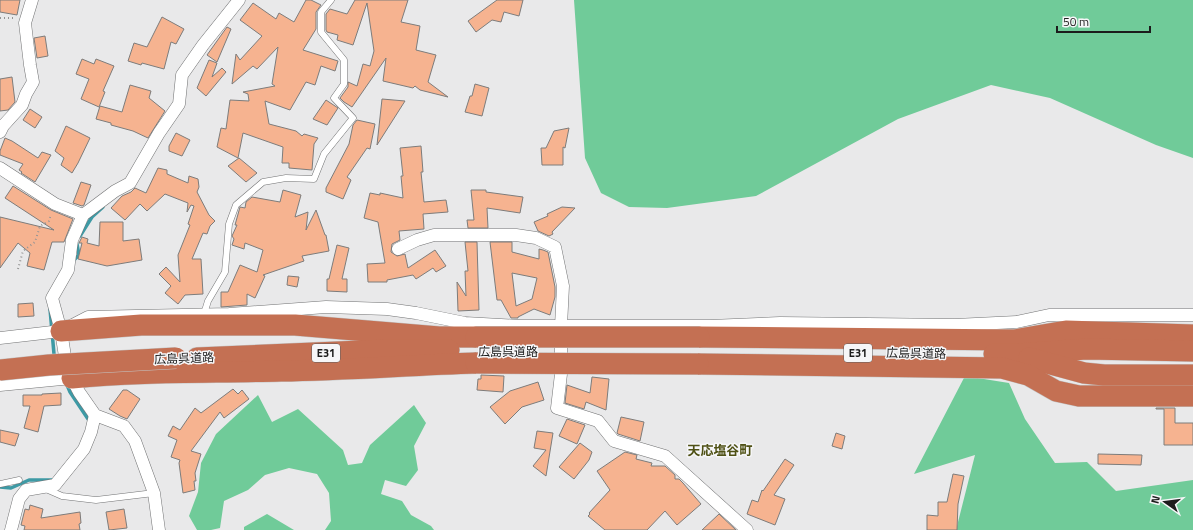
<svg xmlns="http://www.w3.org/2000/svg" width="1193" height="530" viewBox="0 0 1193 530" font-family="'Titillium Web','Noto Sans JP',sans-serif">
  <rect width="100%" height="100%" fill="#e9e9ea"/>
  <!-- forest -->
  <g fill="#70cb99">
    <polygon points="574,0 1193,0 1193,158 1156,145 1050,98 991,85 898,119 756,196 667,208 629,207 601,193 585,158"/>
    <polygon points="965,376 1009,383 1025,419 1055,463 1087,462 1116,491 1193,480 1193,530 956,530 975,455 914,474"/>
    <polygon points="258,395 272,422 298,409 343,450 348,465 362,463 370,445 414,405 426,423 414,446 418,470 406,486 385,480 381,494 402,501 411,515 431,526 434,530 325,530 331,521 329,493 317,474 289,468 265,475 248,490 224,501 220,528 211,530 197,530 189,516 198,492 201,463 216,434"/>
    <polygon points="267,514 294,530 244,530 244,527"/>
  </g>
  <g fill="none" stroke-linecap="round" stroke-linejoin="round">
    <!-- stream -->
    <g stroke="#3e9aa5" stroke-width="3.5">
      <polyline points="80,236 92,217 103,207"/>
      <polyline points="73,261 79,255 77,244"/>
      <polyline points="50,309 54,354 56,359"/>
      <polyline points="67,385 70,392 90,422"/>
      <polyline points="0,487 11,488 29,480 52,480"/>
    </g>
  </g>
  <!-- building -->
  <g fill="#f6b390" stroke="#7d7c7b" fill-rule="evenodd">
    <polygon points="0,0 20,0 17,15 0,12"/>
    <polygon points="306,0 311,0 321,5 316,12 316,29 303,50 338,61 335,71 321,66 315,85 306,82 290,110 265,101 269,124 296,131 302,136 304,134 318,138 314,144 312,170 289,168 289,163 282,163 283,147 243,133 238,158 217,147 221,128 226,129 230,100 249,101 248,94 243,92 275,86 272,84 278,47 257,69 253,66 232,84 236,54 240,60 262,36 240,20 253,3 276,19 279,13 294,22"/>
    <polygon points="355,0 408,0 401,22 420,26 416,50 436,55 428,82 448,97 420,90 415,86 413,88 383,81 386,58 352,107 344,102 340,98 348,87 348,82 357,86 363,64 370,66 374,51 367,3 353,45 337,40 338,35 327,32 326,30 326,14 330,9 347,14"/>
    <polygon points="497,0 523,0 519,16 504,12 501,22 492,20 476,32 468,21"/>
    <polygon points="162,17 184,29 176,44 171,42 164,69 142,63 141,65 128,61 134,43 147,47"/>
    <polygon points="227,27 231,29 217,62 207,55"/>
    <polygon points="45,36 48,56 37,58 34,38"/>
    <polygon points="82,59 94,64 96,59 114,66 103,91 105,92 99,107 81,99 89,79 76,74"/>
    <polygon points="209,60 217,63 212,77 222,68 226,72 206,96 197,88"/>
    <polygon points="12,77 15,102 8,110 0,111 0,79"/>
    <polygon points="475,84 489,88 482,116 465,112 470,96 472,96"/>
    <polygon points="130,85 151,91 149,98 165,111 148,138 133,131 111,125 111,123 96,119 100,106 122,112"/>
    <polygon points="382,99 405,101 377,145"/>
    <polygon points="326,100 338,108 327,125 313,119"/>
    <polygon points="30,109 42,117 35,128 23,120"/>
    <polygon points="357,120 375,124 370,149 367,148 347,177 351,180 343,199 326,192 326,188 349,144 353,125"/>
    <polygon points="66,126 90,138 78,163 72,173 61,165 64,158 55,151"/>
    <polygon points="569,128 565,148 563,147 563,165 542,165 541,148 546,148 554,131"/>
    <polygon points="176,133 190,140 182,156 169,151 169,146"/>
    <polygon points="5,138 12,141 38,158 42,152 51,155 35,182 21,173 22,172 19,170 23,164 0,155 0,151"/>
    <polygon points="421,146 423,172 421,172 424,202 446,200 448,212 423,214 424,229 399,231 400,240 392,244 391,252 397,256 405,254 408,268 435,250 446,266 436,272 433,268 416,279 413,275 387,280 387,282 368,282 367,264 385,263 378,222 364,218 370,193 380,195 380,193 403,198 401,176 403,176 400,148"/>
    <polygon points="239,158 257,173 246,182 228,166"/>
    <polygon points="158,168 167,170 167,174 188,183 189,176 198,179 199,187 197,192 209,215 215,221 210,226 207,234 203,233 192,259 201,259 203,294 185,295 178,304 165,293 171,286 159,274 166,267 180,282 178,255 190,225 188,224 194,206 191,205 187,212 188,203 165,194 147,211 140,204 125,220 111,208 122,196 131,192 135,188 146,193"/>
    <polygon points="81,182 91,185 84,205 82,206 73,203"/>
    <polygon points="13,186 51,210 73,219 64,242 52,242 44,270 27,266 30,253 18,243 0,268 0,217 54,230 5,198"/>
    <polygon points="283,190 301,195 295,217 308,212 306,230 316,210 325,235 326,235 329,251 302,256 304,261 263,275 265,276 255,298 247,294 247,305 221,307 221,292 228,292 240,265 257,272 263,250 245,243 244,249 232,245 234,239 232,236 237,225 235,225 240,207 245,208 246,202 252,197 280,202"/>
    <polygon points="471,190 486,190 486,192 523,197 520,213 487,208 488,228 468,228 467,220 474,220"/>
    <polygon points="562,207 575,208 552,232 553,234 549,236 538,231 534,222 548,216 547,214"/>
    <polygon points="100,222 123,222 123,241 139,239 142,260 107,266 78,259 82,243 79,243 82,237 88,239 87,243 99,246"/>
    <polygon points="465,242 477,242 479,310 458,311 457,282 466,296 465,271 468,271"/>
    <path d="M490,242H512V252L539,259V249L543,250L548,252L555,287V297L550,315L534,309L518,317V318H511L501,300H497ZM512,273L537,278L532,299L516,306Z"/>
    <polygon points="337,245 349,248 342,279 347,279 347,292 327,291 327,279 329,279"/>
    <polygon points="288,276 299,277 297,287 287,285"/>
    <polygon points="33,303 34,316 18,317 18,304"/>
    <polygon points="481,375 504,376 503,392 477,390 478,379 481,379"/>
    <polygon points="592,377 609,379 606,410 586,402 584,409 565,403 567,385 590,393"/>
    <polygon points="538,382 544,400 522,407 505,424 490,407 510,391"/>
    <polygon points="233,389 238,394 242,390 249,399 224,418 220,412 191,451 201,454 195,473 196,481 194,481 195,490 183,493 179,463 180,460 171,457 177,440 168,436 173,426 180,430 195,408 201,413"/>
    <polygon points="123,390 127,390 140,399 127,419 120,416 109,409"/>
    <polygon points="61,393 61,405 44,406 38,432 24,428 30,406 23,406 23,395 42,395 42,394"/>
    <polygon points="1156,408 1175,408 1175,423 1193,423 1193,445 1164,445 1164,409 1156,409"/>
    <polygon points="621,417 644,422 640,441 618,434 617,433"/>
    <polygon points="567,419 585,425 577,444 559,436"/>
    <polygon points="0,430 19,434 15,446 0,442"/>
    <polygon points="537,431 553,433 546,476 533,466 546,450 534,448"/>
    <polygon points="836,433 845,436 842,449 832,446"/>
    <polygon points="580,443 592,452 589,460 574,479 559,467"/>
    <polygon points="625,452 637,455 636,459 652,463 651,466 665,466 675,475 675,479 679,479 683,483 701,504 677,525 665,511 647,530 605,530 588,516 590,514 589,513 610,490 597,471"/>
    <polygon points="1098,454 1142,455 1141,465 1098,464"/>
    <polygon points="785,459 794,465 774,495 785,499 775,525 747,514 752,500 758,502 762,490 763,491"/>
    <polygon points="953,474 964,476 958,504 957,530 927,530 927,515 938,516 938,502 947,502"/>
    <polygon points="30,505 43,509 41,518 80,512 81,523 79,524 80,530 24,530 25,526 21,525 25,509 29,510"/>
    <polygon points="124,509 127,528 109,530 106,512"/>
    <polygon points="719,514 736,530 702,530"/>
  </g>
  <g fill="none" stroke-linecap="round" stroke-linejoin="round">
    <defs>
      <g id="service">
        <polyline points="204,314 208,301 225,272 229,224 236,205 263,182 286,178 314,179 324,154 353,118 334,98 344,84 344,60 321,32 321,12 331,0"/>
        <polyline points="0,484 19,480"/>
        <polyline points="46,489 62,496 96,500 154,493"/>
      </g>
      <g id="minor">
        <polyline points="0,132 3,126 22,105 26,94 33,82 30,65 25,23 32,0"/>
        <polyline points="0,168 55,204 83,215"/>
        <polyline points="398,249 417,240 434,235 516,235 536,238 555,247 563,286 561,326 561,374 557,408 598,421 614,441 665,456 747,530"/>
        <polyline points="0,338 61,331 88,317 229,314 326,307 387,309 416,313 465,323 520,326 710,326 780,323 955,325 1017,322 1049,315 1193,315"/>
        <polyline points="0,385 72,378"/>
        <polyline points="11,530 19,499 26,490 55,485 59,480 84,449 91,432 95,415"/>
        <polyline points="159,530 154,493 135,441 124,426 95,415 79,392 67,369 61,331 52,298 68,270 72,240 83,215 115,191 130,183 159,133 179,104 182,75 203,45 239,0"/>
      </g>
      <g id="motorway">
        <polyline points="61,331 141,325 295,325 439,337 476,337"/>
        <polyline points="699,337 1014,340 1066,331 1193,335"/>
        <polyline points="994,354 1017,354 1086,349 1193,351"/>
        <polyline points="197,358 385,350 449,350"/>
        <polyline points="1029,358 1084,373 1104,375 1193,375"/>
        <polyline points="698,364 1002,368 1028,375 1056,391 1079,396 1193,396"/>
        <path d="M72,378C141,371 211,373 281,371C346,370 411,365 476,363"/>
      </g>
    </defs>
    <!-- service casing -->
    <use href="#service" stroke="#727374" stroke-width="7"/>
    <!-- minor casing -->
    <use href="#minor" stroke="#727374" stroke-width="13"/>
    <!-- motorway casing -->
    <use href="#motorway" stroke="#c4c4c4" stroke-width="22"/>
    <!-- path -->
    <g stroke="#949494" stroke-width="2" stroke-dasharray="1 3" stroke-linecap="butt">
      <polyline points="0,18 14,18"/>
      <polyline points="18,269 23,251 35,242 40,226 49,221 51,214"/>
    </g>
    <!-- service -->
    <use href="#service" stroke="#fff" stroke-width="6"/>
    <!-- minor -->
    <use href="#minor" stroke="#fff" stroke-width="12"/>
    <!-- motorway -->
    <use href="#motorway" stroke="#c47053" stroke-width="21"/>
    <defs>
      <g id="motorway-bridge">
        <polyline points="476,337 699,337"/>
        <polyline points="476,363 698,364"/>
        <polyline points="0,370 49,365 176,358"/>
      </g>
    </defs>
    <!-- motorway-bridge casing -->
    <use href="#motorway-bridge" stroke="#c4c4c4" stroke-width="22" stroke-linecap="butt"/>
    <!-- motorway-bridge -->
    <use href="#motorway-bridge" stroke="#c47053" stroke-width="21"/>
  </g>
  <g text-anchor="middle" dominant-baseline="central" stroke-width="3" stroke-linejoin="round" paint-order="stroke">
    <!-- shield labels -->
    <g fill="#f6f6f8" stroke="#5d5d5e" stroke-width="1">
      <rect x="312" y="344" width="28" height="18" rx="3"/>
      <rect x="844" y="344" width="28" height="18" rx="3"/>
    </g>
    <g font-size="11" font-weight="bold" fill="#1c1c1c">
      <text x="326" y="353">E31</text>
      <text x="858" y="353">E31</text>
    </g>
    <!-- street labels -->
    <g font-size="12" fill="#1c1c1c" stroke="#f6f6f8">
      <text x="508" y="351">広島呉道路</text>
      <text transform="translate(916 353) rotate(1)">広島呉道路</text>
      <text transform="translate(184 358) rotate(-2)">広島呉道路</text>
    </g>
    <!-- neighbourhood labels -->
    <g font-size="13" font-weight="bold" fill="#4f5115" stroke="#f6f6f8">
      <text x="720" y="450">天応塩谷町</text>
    </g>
  </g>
  <!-- north arrow -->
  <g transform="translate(1165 502) rotate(284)" stroke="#f6f6f8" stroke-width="3" paint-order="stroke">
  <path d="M0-3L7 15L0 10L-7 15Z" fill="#1c1c1c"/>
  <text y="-6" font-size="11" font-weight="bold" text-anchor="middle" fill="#1c1c1c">N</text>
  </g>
  <!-- scale -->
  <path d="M1057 26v6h93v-6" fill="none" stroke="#1c1c1c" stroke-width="2"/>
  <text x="1063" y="26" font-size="12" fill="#1c1c1c" stroke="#f6f6f8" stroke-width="3" paint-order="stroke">50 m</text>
</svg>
